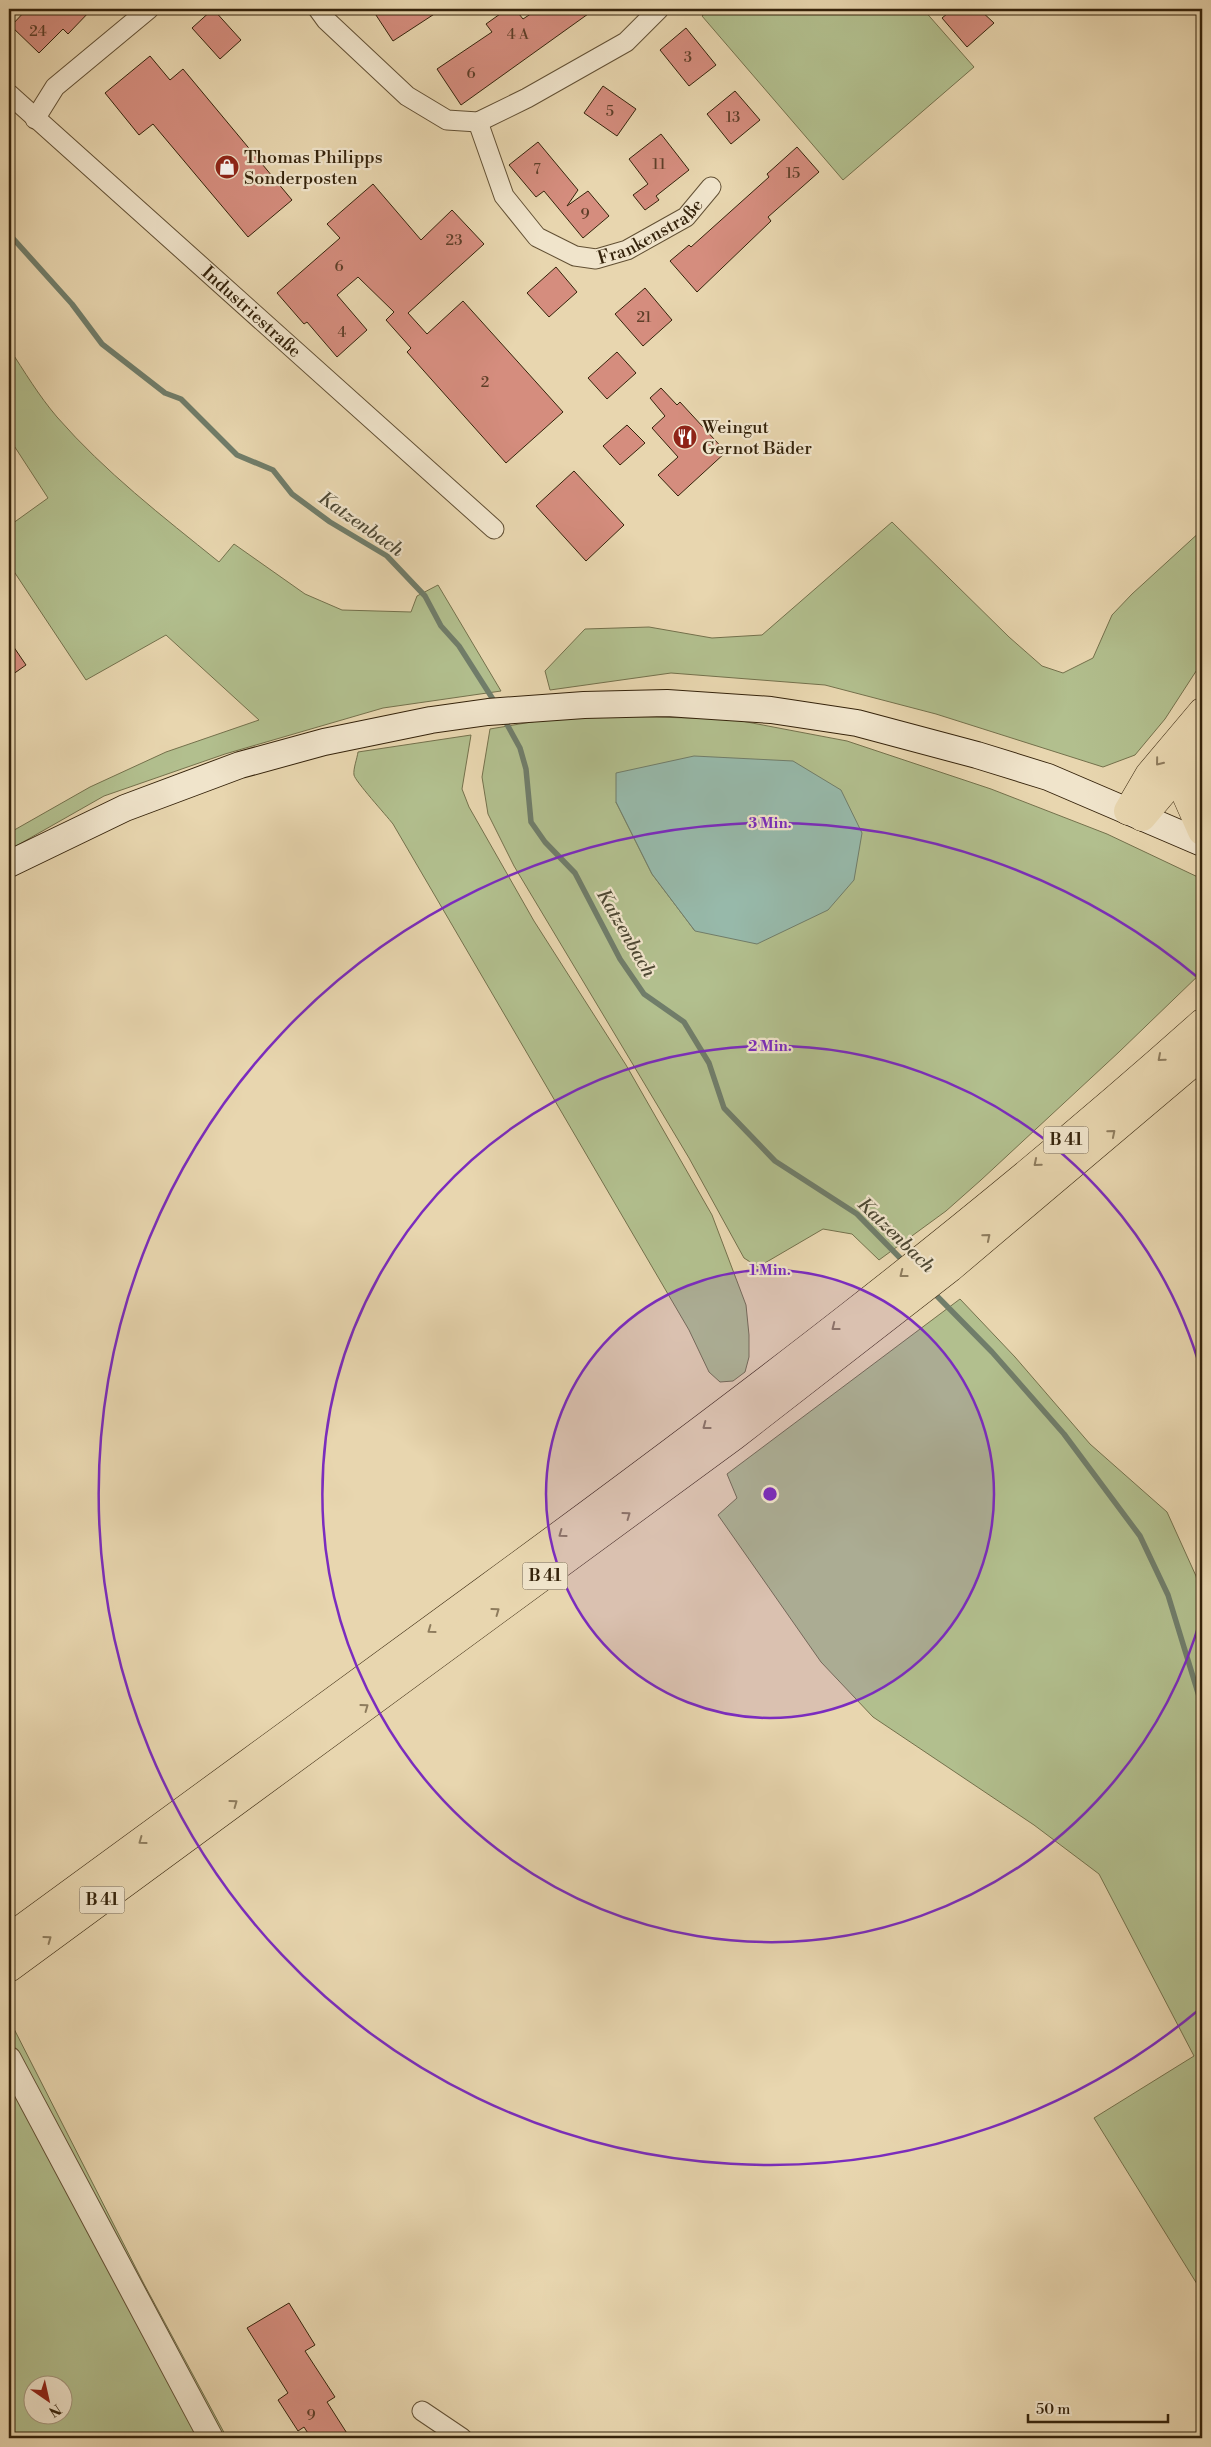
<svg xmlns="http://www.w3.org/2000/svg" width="1211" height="2447" viewBox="0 0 1211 2447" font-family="'Libre Bodoni',serif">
  <rect width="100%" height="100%" fill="#e8d6af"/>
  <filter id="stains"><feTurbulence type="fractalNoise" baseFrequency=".004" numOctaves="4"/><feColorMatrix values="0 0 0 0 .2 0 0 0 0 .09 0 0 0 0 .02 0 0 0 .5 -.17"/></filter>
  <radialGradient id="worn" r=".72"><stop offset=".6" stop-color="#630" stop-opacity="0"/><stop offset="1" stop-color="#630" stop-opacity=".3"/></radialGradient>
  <!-- green -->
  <g fill="#b2bf8e" stroke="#74714c" fill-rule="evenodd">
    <polygon points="710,9 923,9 974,67 843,180 702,16"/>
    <path d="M9,348C24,371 39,396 57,417C105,472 162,516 219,562L234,544L305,594L342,610L411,612L417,596L438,585L501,691L383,708L225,754L104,796L9,850V833L90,787L166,752L259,720L166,635L86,680L9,564V526L48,498L9,438Z"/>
    <polygon points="892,522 1009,637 1042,666 1063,673 1093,658 1112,615 1132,594 1202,530 1202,662 1165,719 1135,755 1103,767 936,714 825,685 671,673 550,690 545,671 585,629 649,627 712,638 762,635"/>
    <path d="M573,715L731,719L847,741L991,789L1107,834L1202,879V972L1119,1052L981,1180L946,1211L879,1260L852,1234L823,1229L758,1267L744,1258L689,1158L514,866L488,814L482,777L490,729ZM616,802L695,931L652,874Z"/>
    <path d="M471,735L462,789L469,807L534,921L626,1065L712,1215L746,1305L749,1335V1357L745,1372L733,1381L720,1382L709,1372L689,1330L393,824C386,815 355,781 354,775C353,769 357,759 358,752Z"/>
    <polygon points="960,1299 1015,1357 1090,1444 1167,1512 1196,1576 1202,1601 1202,2292 1094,2118 1194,2056 1099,1874 1034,1825 873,1717 821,1662 718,1515 737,1498 727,1474"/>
    <path d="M10,2021L144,2284L227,2438H9ZM32,2384H62V2414H32Z"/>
  </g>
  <!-- water -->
  <polygon fill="#97b9aa" stroke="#707d6a" points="694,756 793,761 841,790 862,833 854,880 828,910 757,944 695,931 652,874 616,802 616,773"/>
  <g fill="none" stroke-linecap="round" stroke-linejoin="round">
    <!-- stream -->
    <g stroke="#707d6a" stroke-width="5.5">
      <polyline points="9,234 72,304 102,344 165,393 181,399 237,455 273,470 292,494 330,522 387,556 425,596 441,626 459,646 496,704"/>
      <polyline points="504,719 520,748 526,769 531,822 545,842 575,873 620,959 644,994 684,1022 709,1063 724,1108 775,1161 857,1214 905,1263"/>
      <polyline points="933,1292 992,1352 1064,1434 1140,1536 1168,1595 1202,1706"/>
    </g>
  </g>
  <!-- building -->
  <g fill="#d58d7e" stroke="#35230b">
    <polygon points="27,9 92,9 68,34 63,29 39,53 11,26"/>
    <polygon points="213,9 241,40 220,59 192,28"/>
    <polygon points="372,9 442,9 393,41"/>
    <polygon points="507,9 515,9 523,19 538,9 595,9 461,105 437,69 492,32 486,24"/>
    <polygon points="953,9 979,9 994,23 967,47 942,18"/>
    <polygon points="686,28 716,65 689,86 660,50"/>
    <polygon points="150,56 170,80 183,69 292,200 248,237 153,124 139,135 105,93"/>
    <polygon points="603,86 636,109 617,136 584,113"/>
    <polygon points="735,91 760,120 731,144 707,114"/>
    <polygon points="661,134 689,170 656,196 659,200 645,210 633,195 648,184 629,159"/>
    <polygon points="538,142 578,190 567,206 588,191 609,216 583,238 544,191 536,197 509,165"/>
    <polygon points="797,147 819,172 768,217 771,221 697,292 670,261 689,245 691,247 769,177 767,174"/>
    <polygon points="373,184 421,240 452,210 484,244 408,313 427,334 463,301 563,412 506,463 407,352 411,348 386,320 394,312 358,277 337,295 367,330 337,357 307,322 304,324 277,293 340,238 327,224"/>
    <polygon points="556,267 577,292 549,317 527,293"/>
    <polygon points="645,288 672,320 643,346 615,314"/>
    <polygon points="617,352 636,373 607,399 588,378"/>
    <polygon points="661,388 677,405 680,402 726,452 678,496 658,475 678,457 652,428 665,416 650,398"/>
    <polygon points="627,425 645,443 620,465 603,446"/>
    <polygon points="574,471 624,525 586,561 536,506"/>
    <polygon points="9,640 26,665 9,677"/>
    <polygon points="289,2303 315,2345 305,2351 335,2397 327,2402 350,2438 311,2438 304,2427 298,2431 278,2400 288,2393 247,2328"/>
  </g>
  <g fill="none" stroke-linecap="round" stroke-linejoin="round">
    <defs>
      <g id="minor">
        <polyline points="318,9 326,20 407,96 447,120 478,122 527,98 626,42 659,9"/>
        <path id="s1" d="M9,94L494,529"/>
        <polyline points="35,119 55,87 149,9"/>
        <path id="s2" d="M478,122L504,196L537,237L575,256L596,259L627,250L686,217L711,187"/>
        <polyline points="422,2411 462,2438"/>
      </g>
      <polyline id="tertiary" points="9,2059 211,2438"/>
      <polyline id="secondary" points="9,864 125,808 240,765 324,742 431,720 488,712 584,705 667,703 771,710 857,723 977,755 1048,777 1202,843"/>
      <g id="trunk">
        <polyline points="1183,765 1187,797 1202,831"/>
        <polyline points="1128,811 1149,775 1202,712"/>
        <polyline points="1142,817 1174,779 1201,727"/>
        <path d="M9,1938C168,1822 326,1706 485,1590C731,1410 975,1226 1202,1023"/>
        <polyline points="9,1968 734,1436 950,1268 1202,1055"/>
      </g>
    </defs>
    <!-- minor casing -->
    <use href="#minor" stroke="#625034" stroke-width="21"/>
    <!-- tertiary casing -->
    <use href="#tertiary" stroke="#625034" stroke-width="26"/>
    <!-- secondary casing -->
    <use href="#secondary" stroke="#35230b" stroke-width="28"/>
    <!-- trunk casing -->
    <use href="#trunk" stroke="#35230b" stroke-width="29"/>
    <!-- minor -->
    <use href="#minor" stroke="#f0e4cb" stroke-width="19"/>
    <!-- tertiary -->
    <use href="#tertiary" stroke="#f0e4cb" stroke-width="24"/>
    <!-- secondary -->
    <use href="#secondary" stroke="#f0e4cb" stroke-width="26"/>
    <!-- trunk -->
    <use href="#trunk" stroke="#e8d6af" stroke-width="28"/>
  </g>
  <!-- one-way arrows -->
  <defs><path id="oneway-chevron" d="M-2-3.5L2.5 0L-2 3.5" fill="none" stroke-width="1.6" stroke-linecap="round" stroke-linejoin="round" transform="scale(1.25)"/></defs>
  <g stroke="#8e7c5d">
    <use href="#oneway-chevron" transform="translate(1159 762) rotate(129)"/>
    <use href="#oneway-chevron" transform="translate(1161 1058) rotate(139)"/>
    <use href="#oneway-chevron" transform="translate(1112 1133) rotate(-40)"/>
    <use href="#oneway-chevron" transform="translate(1037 1163) rotate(140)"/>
    <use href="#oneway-chevron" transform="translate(987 1237) rotate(-40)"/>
    <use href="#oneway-chevron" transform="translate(903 1274) rotate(142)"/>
    <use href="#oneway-chevron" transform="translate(835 1327) rotate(142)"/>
    <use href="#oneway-chevron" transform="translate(706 1426) rotate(143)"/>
    <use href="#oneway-chevron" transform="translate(627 1515) rotate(-36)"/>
    <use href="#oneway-chevron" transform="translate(562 1534) rotate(144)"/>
    <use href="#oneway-chevron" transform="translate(496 1611) rotate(-36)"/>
    <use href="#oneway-chevron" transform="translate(431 1630) rotate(144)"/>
    <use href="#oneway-chevron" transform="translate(365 1707) rotate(-36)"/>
    <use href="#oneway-chevron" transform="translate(234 1803) rotate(-36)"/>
    <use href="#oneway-chevron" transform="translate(142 1841) rotate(144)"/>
    <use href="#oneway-chevron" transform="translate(48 1939) rotate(-36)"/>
  </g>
  <!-- distance rings -->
  <circle cx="770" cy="1494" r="224" fill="#7b2cbf" fill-opacity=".12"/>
  <g fill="none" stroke="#7b2cbf" stroke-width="2.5">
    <circle cx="770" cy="1494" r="224"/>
    <path d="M1202 1614A448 448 0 1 1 1202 1374"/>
    <path d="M1201 2008A671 671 0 1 1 1201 980"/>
  </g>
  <!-- icons -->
  <defs>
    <symbol id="shop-disc" viewBox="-11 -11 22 22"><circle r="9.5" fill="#8f2418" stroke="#f0e4cb"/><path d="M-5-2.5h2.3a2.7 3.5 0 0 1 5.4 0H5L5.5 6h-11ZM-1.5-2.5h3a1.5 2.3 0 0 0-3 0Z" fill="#fff"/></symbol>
    <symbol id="restaurant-disc" viewBox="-11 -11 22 22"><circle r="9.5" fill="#8f2418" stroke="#f0e4cb"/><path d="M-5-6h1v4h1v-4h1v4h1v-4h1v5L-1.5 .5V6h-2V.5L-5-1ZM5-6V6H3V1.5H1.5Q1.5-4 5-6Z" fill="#fff"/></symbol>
  </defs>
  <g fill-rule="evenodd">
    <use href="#shop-disc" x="213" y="153" width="28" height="28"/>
    <use href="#restaurant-disc" x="671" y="423" width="28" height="28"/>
  </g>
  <g text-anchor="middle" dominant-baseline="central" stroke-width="4.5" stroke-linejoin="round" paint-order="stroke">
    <!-- number labels -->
    <g font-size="15" fill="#5d3e28">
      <text x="38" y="31">24</text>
      <text x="518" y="34">4 A</text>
      <text x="688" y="57">3</text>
      <text x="471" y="73">6</text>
      <text x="610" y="111">5</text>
      <text x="733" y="117">13</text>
      <text x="659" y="164">11</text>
      <text x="537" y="169">7</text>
      <text x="793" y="173">15</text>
      <text x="585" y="214">9</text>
      <text x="454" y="240">23</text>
      <text x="339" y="266">6</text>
      <text x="644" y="317">21</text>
      <text x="342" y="332">4</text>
      <text x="485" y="382">2</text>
      <text x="311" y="2415">9</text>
    </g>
    <!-- shield labels -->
    <g fill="#f0e4cb" stroke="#6d5d45" stroke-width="1">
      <rect x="1043.5" y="1126.5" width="45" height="27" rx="4"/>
      <rect x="522.5" y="1562.5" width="45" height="27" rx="4"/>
      <rect x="79.5" y="1886.5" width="45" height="27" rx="4"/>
    </g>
    <g font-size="16" font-weight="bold" fill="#35230b">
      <text x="1066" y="1140">B 41</text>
      <text x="545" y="1576">B 41</text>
      <text x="102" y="1900">B 41</text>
    </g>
    <!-- poi labels -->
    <g font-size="18" fill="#35230b" stroke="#f0e4cb" text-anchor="start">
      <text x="244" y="157">Thomas Philipps<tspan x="244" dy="21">Sonderposten</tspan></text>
      <text x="702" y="427">Weingut<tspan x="702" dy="21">Gernot Bäder</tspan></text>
    </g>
    <!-- street labels -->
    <g font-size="18" fill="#35230b" stroke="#f0e4cb">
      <text stroke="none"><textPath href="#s2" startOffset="256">Frankenstraße</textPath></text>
      <text stroke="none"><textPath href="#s1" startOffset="326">Industriestraße</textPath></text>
    </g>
    <!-- water labels -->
    <g font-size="19" font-style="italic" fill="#4e4833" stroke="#f0e4cb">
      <text transform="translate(361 524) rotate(35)">Katzenbach</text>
      <text transform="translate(626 933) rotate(60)">Katzenbach</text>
      <text transform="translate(896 1235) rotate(44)">Katzenbach</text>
    </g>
  </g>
  <circle cx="770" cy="1494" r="8" fill="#7b2cbf" stroke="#f0e4cb" stroke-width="2.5"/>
  <g font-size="15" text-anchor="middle" font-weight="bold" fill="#7b2cbf" stroke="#f0e4cb" stroke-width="4.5" stroke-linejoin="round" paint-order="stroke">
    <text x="770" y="828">3 Min.</text>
    <text x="770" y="1051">2 Min.</text>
    <text x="770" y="1275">1 Min.</text>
  </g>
  <!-- margin -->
  <rect width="1211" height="2447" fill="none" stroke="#e8d6af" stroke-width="30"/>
  <rect x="10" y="10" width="1191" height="2427" fill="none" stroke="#35230b" stroke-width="2.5"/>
  <rect x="15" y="15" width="1181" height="2417" fill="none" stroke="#35230b"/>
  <!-- north arrow -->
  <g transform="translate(48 2400) rotate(146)"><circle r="24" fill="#f0e4cb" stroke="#a5977e"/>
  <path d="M0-4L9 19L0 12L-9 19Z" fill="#8f2418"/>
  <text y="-8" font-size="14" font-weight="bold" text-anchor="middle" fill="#35230b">N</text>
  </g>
  <!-- scale -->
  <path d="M1028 2414v8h140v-8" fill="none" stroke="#35230b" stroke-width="2.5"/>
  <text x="1036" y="2414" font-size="15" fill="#35230b" stroke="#f0e4cb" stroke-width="4" paint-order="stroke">50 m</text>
  <rect width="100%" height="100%" filter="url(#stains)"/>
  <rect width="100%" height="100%" fill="url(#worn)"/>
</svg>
